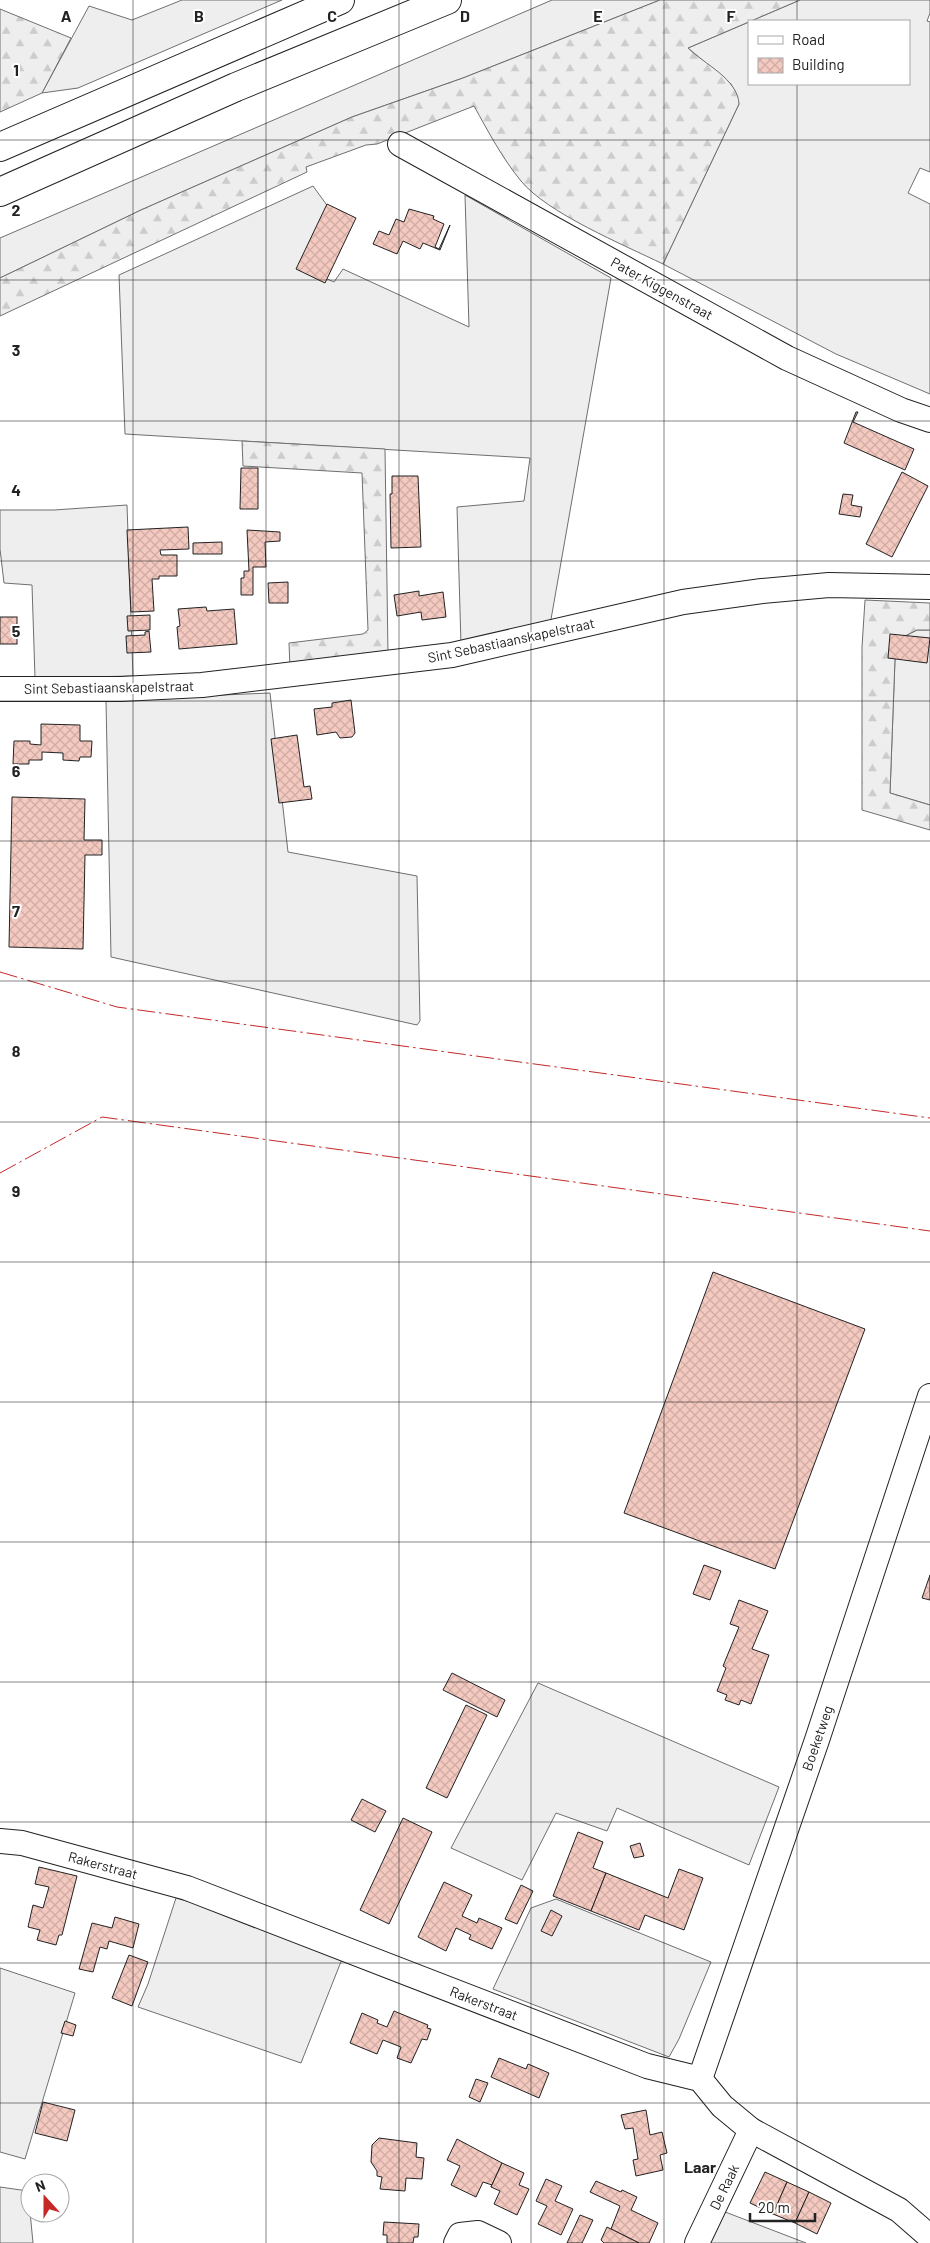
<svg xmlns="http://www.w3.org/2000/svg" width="930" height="2243" viewBox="0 0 930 2243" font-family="Barlow,sans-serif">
  <defs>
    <pattern id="forest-firs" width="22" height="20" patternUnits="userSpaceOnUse" patternTransform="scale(1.25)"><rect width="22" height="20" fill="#eee"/><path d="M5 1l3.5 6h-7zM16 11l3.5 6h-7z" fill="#ccc"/></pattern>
    <pattern id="building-cross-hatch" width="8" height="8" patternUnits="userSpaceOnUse" patternTransform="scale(1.25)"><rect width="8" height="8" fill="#f3c9c0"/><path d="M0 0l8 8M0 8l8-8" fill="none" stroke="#d0aca5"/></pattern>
  </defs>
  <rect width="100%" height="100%" fill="#fff"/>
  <!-- grass -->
  <g fill="#eee" stroke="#6f6f6f">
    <polygon points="182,0 282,0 78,88 42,93 89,6 132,20"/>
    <polygon points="552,0 660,0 463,78 352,117 141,210 0,278 0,238"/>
    <polygon points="800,0 930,0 930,13 927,21 930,22 930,172 920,168 908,193 930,204 930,394 836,354 663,264 739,104 731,84 688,48 749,22 749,84 909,84 909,21 751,21"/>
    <polygon points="313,186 329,208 303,268 334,282 343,269 469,327 465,195 611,278 550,625 461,645 457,507 524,501 530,458 125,434 119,275"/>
    <polygon points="127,505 133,676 35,678 32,585 4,583 0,549 0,510 54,510"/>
    <polygon points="917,630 930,630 930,805 890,793 895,659 903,637"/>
    <polygon points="270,693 288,852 417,876 420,1021 417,1025 111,957 106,700"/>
    <polygon points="538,1683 779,1787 749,1865 617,1808 607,1831 556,1813 522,1880 451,1848"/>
    <polygon points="176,1898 210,1908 342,1959 301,2063 138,2007 148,1984"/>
    <polygon points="556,1899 711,1962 679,2039 669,2057 493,1989 531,1908"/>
    <polygon points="0,1968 75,1993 25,2159 0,2152"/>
    <polygon points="0,2187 28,2191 33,2243 0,2243"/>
    <polygon points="720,2210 806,2243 707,2243"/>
  </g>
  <!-- forest -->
  <g fill="url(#forest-firs)" stroke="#6f6f6f">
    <path d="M660,0H800L688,48C704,64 738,79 739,104L663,264C624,245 547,213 521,181C502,158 488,131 474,106L377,144L366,145L306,167L307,172L0,316V278L141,210L352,117L463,78Z"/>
    <polygon points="0,9 71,38 42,93 0,112"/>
    <polygon points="242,441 385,449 388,655 290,668 289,643 363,634 368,630 362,473 243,466"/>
    <polygon points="865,600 930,603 930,630 917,630 903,637 895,659 890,793 930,805 930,830 862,810 862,647"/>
  </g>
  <!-- building -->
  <g fill="url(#building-cross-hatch)" stroke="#222">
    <polygon points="327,204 356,218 325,283 296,269"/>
    <polygon points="409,209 434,216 433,219 444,224 435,247 439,249 450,225 440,250 423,243 420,249 403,241 397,254 373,244 379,231 389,235 396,219 404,222"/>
    <polygon points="856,412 858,412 853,422 914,449 905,470 844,443"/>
    <polygon points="241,468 258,468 258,509 240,509"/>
    <polygon points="902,472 928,486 892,557 866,544"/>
    <polygon points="392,476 418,476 421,547 391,548 390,494 392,494"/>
    <polygon points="843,494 853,495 851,505 862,507 860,517 839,514"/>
    <polygon points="188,527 189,549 160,550 161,555 177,555 177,576 159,576 159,579 152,579 154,611 131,612 127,530"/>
    <polygon points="247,530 280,532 280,541 265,542 266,567 253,567 253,595 241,595 241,578 244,578 244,571 249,571"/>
    <polygon points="222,542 222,554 193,554 193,543"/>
    <polygon points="288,582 288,603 269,603 268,583"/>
    <polygon points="419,591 419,596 443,592 446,617 422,620 421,612 397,616 394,595"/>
    <polygon points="206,607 207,611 234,609 237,644 179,649 177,627 180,626 178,609"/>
    <polygon points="150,615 150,630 128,631 127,616"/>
    <rect x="0" y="617" width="17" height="27"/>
    <polygon points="149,631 151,652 127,653 126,636 145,635 145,632"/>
    <polygon points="890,634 930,638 927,663 888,658"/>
    <polygon points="351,700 355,733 352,737 340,738 336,732 317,735 314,709 332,707 332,703"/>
    <polygon points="41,724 80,725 80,741 92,741 91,757 80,757 79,761 63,760 63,753 42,752 42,760 29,760 29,764 13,764 14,741 30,741 30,744 41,745"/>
    <polygon points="297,735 304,787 310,786 312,799 279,803 271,739"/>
    <polygon points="12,797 85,799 84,840 102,840 102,855 85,855 83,949 9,947"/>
    <polygon points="713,1272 865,1329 775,1569 624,1513"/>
    <polygon points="704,1565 721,1571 710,1600 693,1594"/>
    <polygon points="930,1575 930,1600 922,1598"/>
    <polygon points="739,1600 768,1611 752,1649 769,1655 751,1704 741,1700 739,1705 725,1700 727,1695 717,1691 726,1668 723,1666 739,1627 730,1624"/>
    <polygon points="452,1673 505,1700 497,1717 443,1690"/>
    <polygon points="466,1705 487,1715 447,1798 426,1788"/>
    <polygon points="362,1799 386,1811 375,1832 351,1820"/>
    <polygon points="403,1818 432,1832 389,1924 360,1910"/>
    <polygon points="578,1832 603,1842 593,1868 606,1873 591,1911 553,1896"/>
    <polygon points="640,1843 644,1856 634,1858 630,1846"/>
    <polygon points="39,1867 77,1876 62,1935 59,1935 56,1945 37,1940 40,1930 28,1927 33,1905 43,1908 49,1887 35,1884"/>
    <polygon points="679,1869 703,1878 684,1930 645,1915 639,1930 591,1911 606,1873 668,1898"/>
    <polygon points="444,1882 472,1895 462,1916 477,1923 479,1918 502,1928 492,1949 469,1939 471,1935 456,1928 446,1951 418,1937"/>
    <polygon points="521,1885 533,1891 517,1924 505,1919"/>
    <polygon points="551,1910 562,1916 552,1936 541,1931"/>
    <polygon points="115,1917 139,1924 133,1948 109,1941 107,1949 100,1947 93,1972 79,1969 92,1923 112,1928"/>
    <polygon points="129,1955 148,1962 132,2006 112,1998"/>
    <polygon points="394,2011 428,2025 427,2028 431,2029 427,2040 422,2039 411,2063 397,2058 401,2047 383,2040 377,2054 350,2043 362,2013 378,2020 377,2023 387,2027"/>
    <polygon points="65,2021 76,2025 73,2036 61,2033"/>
    <polygon points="499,2058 526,2069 528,2064 549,2073 539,2098 491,2077"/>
    <polygon points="476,2079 488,2083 480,2102 469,2097"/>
    <polygon points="43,2102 75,2110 67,2141 35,2133"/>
    <polygon points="646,2110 650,2135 662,2132 667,2153 660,2155 663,2170 636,2176 633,2160 638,2159 633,2128 625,2129 621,2115"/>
    <polygon points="379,2138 417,2143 416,2157 424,2158 422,2179 406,2178 405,2191 380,2189 382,2177 377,2176 377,2171 371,2162 372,2145"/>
    <polygon points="457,2139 502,2163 491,2187 492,2185 483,2182 476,2197 451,2185 460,2166 447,2160"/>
    <polygon points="502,2163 524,2173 519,2185 529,2189 517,2215 494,2204 500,2191 491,2187"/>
    <polygon points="765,2172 787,2182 773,2214 750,2203"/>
    <polygon points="546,2179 562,2186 555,2201 573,2209 561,2235 538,2224 547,2206 536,2201"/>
    <polygon points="596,2181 621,2192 622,2190 637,2197 631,2210 658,2223 649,2243 639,2243 611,2229 620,2206 590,2192"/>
    <polygon points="787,2182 809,2192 795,2223 773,2214"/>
    <polygon points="809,2192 831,2203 817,2234 795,2223"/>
    <polygon points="580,2215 593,2220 582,2243 567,2243"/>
    <polygon points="384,2222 419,2224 418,2237 414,2237 413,2243 387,2243 387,2235 383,2235"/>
    <polygon points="607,2227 639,2243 604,2243 601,2240"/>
  </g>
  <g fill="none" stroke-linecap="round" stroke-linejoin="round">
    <defs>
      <g id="minor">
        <polyline points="400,144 787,358 901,410 930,420"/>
        <polyline points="0,689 121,689 202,685 452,655 683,602 762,591 829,585 930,587"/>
        <polyline points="0,1841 22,1843 187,1888 647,2066 700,2079 722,2106 751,2130 899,2210 930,2237"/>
        <polyline points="700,2079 817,1740 930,1396"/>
        <polyline points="456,2243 460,2235 478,2233 499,2243"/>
        <polyline points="697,2243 751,2130"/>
      </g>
      <g id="highway">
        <polyline points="0,147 340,0"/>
        <polyline points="0,192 236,87 447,0"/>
      </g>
    </defs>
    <!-- minor casing -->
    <use href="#minor" stroke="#222" stroke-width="26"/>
    <!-- highway casing -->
    <use href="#highway" stroke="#222" stroke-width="30"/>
    <!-- minor -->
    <use href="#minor" stroke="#fff" stroke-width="24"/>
    <!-- highway -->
    <use href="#highway" stroke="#fff" stroke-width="28"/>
    <!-- power -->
    <g stroke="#c62828" stroke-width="1" stroke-dasharray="18 4 2.5 4" stroke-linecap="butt">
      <polyline points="0,972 117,1007 930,1118"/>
      <polyline points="0,1173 102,1117 930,1231"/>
    </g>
  </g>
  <!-- grid -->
  <path fill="none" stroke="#222" stroke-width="1" stroke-opacity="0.55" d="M133,0V2243M266,0V2243M399,0V2243M531,0V2243M664,0V2243M797,0V21M797,84V2243M0,140H930M0,280H930M0,421H930M0,561H930M0,701H930M0,841H930M0,981H930M0,1122H930M0,1262H930M0,1402H930M0,1542H930M0,1682H930M0,1822H930M0,1963H930M0,2103H930"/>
  <g text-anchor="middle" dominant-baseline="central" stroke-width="4" stroke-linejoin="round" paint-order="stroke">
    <!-- street labels -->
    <g font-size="14" fill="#222" stroke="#fff">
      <text transform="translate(662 288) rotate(29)">Pater Kiggenstraat</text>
      <text transform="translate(511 640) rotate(-12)">Sint Sebastiaanskapelstraat</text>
      <text transform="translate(109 687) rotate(-1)">Sint Sebastiaanskapelstraat</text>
      <text transform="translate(817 1738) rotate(-71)">Boeketweg</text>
      <text transform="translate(103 1865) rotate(15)">Rakerstraat</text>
      <text transform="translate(484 2003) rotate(21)">Rakerstraat</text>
      <text transform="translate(724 2187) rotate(-64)">De Raak</text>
    </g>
    <!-- quarter labels -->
    <g font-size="16" font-weight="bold" fill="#222" stroke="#fff">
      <text x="700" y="2166">Laar</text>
    </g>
  </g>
  <g font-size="16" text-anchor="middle" font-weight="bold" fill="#222" stroke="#fff" stroke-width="4" stroke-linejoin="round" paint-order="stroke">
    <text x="66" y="22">A</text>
    <text x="199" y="22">B</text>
    <text x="332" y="22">C</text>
    <text x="465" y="22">D</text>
    <text x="598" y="22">E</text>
    <text x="731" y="22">F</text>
    <text x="16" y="76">1</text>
    <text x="16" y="216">2</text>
    <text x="16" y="356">3</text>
    <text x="16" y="496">4</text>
    <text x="16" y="637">5</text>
    <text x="16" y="777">6</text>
    <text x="16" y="917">7</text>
    <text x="16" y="1057">8</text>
    <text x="16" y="1197">9</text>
  </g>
  <!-- legend -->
  <rect x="748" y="20" width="162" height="65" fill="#ffffff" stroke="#a7a7a7"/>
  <rect x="758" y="36" width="25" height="8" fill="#ffffff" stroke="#a7a7a7"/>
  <text x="792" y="45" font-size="15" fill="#222222">Road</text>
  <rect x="758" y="58" width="25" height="15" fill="url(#building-cross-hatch)" stroke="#a7a7a7"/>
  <text x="792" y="70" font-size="15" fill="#222222">Building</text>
  <!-- north arrow -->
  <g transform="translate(45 2198) rotate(339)"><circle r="24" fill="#ffffff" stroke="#a7a7a7"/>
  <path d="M0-4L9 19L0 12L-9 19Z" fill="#c62828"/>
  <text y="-8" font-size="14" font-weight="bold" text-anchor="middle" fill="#222222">N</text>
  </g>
  <!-- scale -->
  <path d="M750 2213v8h65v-8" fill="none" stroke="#222222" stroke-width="2.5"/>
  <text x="758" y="2213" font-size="15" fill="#222222" stroke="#ffffff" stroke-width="4" paint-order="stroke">20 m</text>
</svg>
